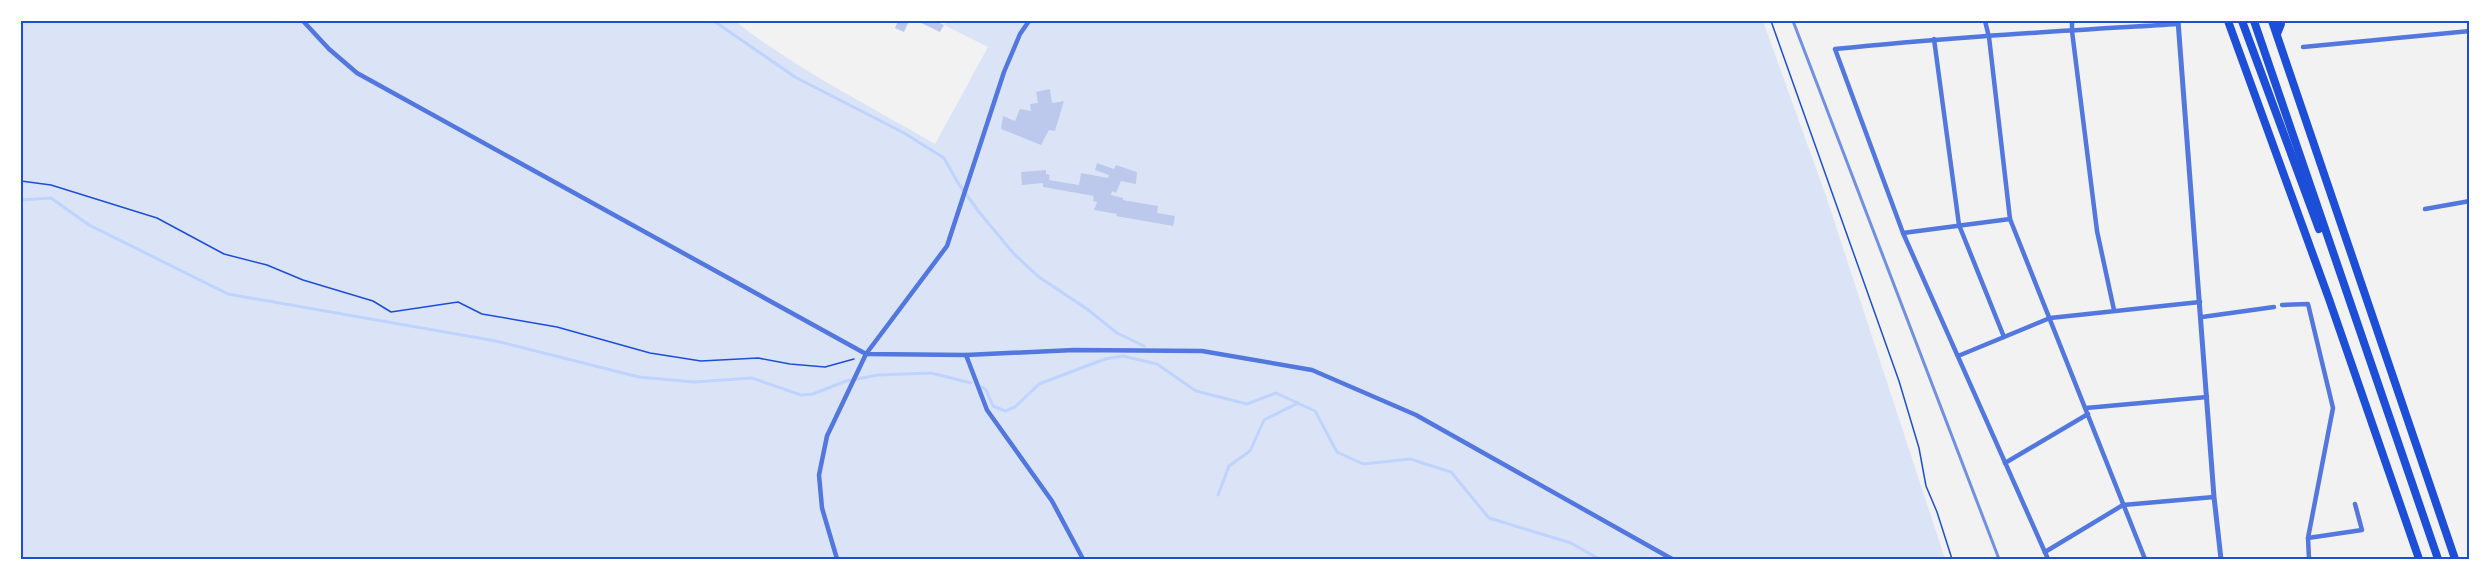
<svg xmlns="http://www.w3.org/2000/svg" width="2491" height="580" viewBox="0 0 2491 580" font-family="'Roboto Serif',serif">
  <rect width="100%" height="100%" fill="#f2f2f2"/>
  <!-- green -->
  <path fill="#dbe4f7" d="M21,21H735C796,69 868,105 935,144L988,47L944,25L948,21H1763L1826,196L1945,559H21Z"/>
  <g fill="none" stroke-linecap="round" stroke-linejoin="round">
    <!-- stream -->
    <g stroke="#bfd3fe" stroke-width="3">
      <polyline points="714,21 795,77 904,133 944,158 958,183 979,212 1014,254 1039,277 1087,309 1117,333 1144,346"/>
      <polyline points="21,200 51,198 89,225 228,294 496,341 639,377 694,382 752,378 801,395 813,394 846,381 878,375 931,373 971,383"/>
      <polyline points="982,387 986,390 993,406 1005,411 1015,407 1039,384 1105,359 1123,356 1157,364 1196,391 1247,404 1276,393 1315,411 1337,452 1363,464 1410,459 1451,472 1489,518 1571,543 1599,559"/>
      <polyline points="1218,495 1229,466 1250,451 1264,420 1298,403"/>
    </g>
  </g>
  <!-- building -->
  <g fill="#bdc9ec">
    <polygon points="898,21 909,21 904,32 895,28"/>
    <polygon points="917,21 935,21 944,25 940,32"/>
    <polygon points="1050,89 1052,103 1064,101 1055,131 1049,130 1041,145 1001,129 1003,116 1015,121 1020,109 1031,111 1030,104 1038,103 1036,92"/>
    <polygon points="1097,163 1114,169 1116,165 1137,172 1136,184 1121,181 1116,193 1112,191 1111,195 1123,198 1123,200 1158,206 1157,213 1175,216 1173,226 1116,216 1117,214 1094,210 1097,202 1093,201 1094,196 1043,187 1043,183 1022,185 1021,172 1046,170 1046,174 1050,175 1049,180 1079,185 1081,173 1108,178 1109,175 1095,170"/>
  </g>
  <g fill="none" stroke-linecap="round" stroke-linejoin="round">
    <!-- path -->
    <g stroke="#1d4ed8" stroke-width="1.5">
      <polyline points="1771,21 1899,381 1919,448 1926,486 1937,512 1952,559"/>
      <polyline points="21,181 51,185 157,218 224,254 267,265 303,280 373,301 391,312 458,302 482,314 557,327 650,353 701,361 758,358 790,364 825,367 854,359"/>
    </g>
    <!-- minor -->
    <g stroke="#5277de" stroke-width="4.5">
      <polyline points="303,21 329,49 357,73 866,354 966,355 1074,350 1202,351 1312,370 1416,415 1672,559"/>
      <polyline points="1985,21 1989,37 2010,219 2145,559"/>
      <polyline points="2072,21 2072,31 2097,231 2114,310"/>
      <polyline points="1934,39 1959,225 2004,337"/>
      <polyline points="2303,47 2470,31"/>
      <polyline points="2425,209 2470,201"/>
      <polyline points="1903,233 2010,219"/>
      <polyline points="2282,305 2308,304 2333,408 2308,538 2309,559"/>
      <polyline points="2202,317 2274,307"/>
      <polyline points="966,355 987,410 1052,501 1083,559"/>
      <polyline points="1958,356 2050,318 2200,302"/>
      <polyline points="2086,408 2207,397"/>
      <polyline points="2005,463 2088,414"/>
      <polyline points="2308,538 2362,530 2355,504"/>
      <polyline points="2045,552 2123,505 2214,497"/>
      <polyline points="837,559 822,508 819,475 827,436 866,354 947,246 1004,72 1020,34 1029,21"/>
      <path d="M2048,559L1903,233L1835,49C1949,37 2064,31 2178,24"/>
    </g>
    <!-- tertiary -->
    <polyline stroke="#5277de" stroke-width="5" points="2178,21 2214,497 2221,559"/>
    <!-- motorway -->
    <g stroke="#1d4ed8" stroke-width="8">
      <polyline points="2228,21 2329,299 2419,559"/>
      <polyline points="2242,21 2319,229"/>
      <polyline points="2254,21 2438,559"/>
      <polyline points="2272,21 2455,559"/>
      <polyline points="2277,34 2281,24 2280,21"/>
    </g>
    <!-- rail -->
    <polyline stroke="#7290e2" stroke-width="3" points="1793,21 1999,559"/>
  </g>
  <!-- border -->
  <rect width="2491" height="580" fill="none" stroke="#ffffff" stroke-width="45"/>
  <rect x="22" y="22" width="2446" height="536" fill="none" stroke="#1d4ed8" stroke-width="2"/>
</svg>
